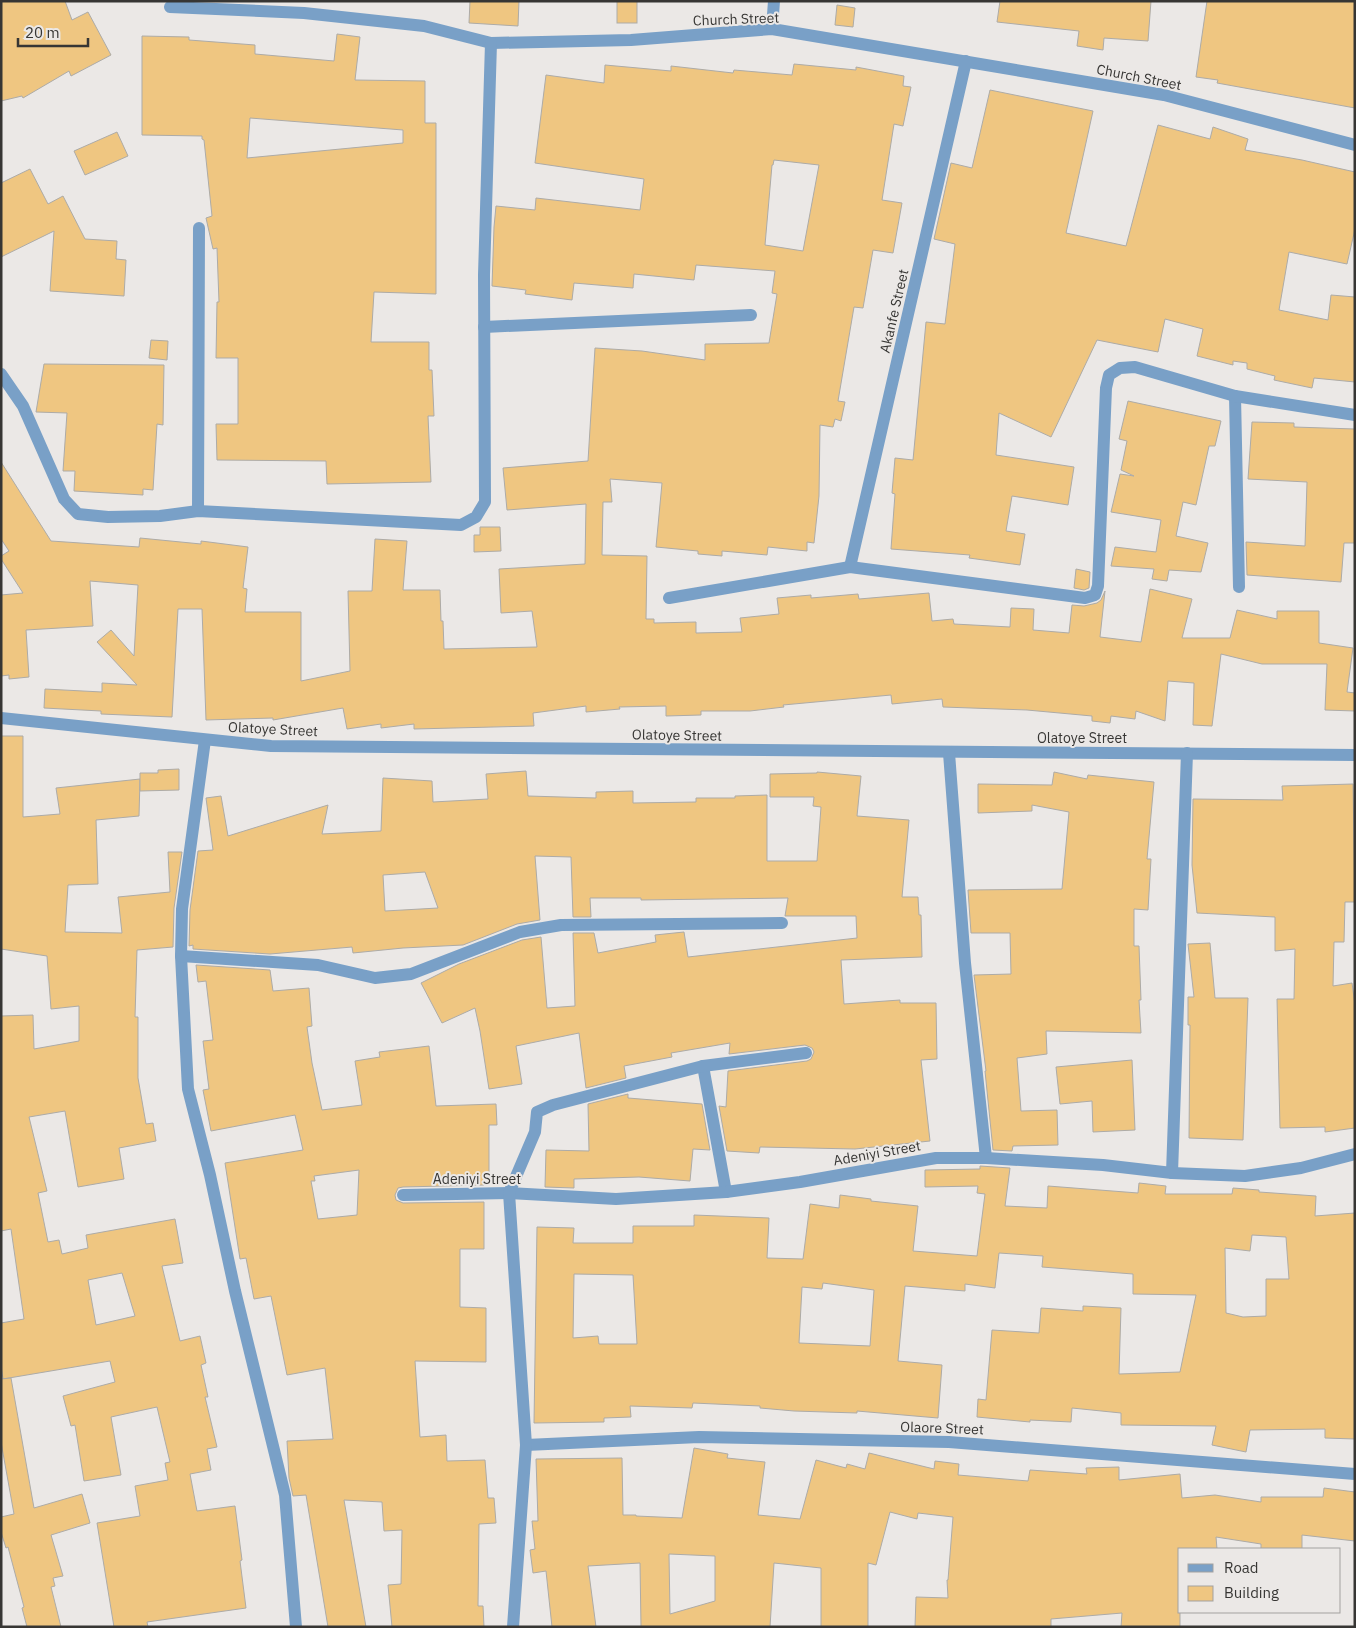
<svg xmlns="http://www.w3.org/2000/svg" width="1356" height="1628" viewBox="0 0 1356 1628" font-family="'IBM Plex Sans',sans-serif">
  <rect width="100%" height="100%" fill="#ebe8e6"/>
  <!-- building -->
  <g fill="#efc681" stroke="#adaba7" fill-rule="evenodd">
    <polygon points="1,1 65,1 72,20 88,12 111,55 71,76 69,71 23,98 22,96 1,101"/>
    <polygon points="470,1 519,1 518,26 469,23"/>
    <rect x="617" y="1" width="20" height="22"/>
    <polygon points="1000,1 1151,1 1148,41 1104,38 1103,50 1077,46 1079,31 997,22"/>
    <polygon points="1207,1 1355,1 1355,108 1217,83 1218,80 1196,77"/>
    <polygon points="837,5 855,8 853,27 835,25"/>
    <path d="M337,34L360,37L355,80L425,81V123H436V294L374,292L371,342H429V370H432L434,416H428L431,482L327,484L326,461L217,460L216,424H238V358H216L217,302H219L217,248L213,249L206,218L212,216L204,140L202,139V136L142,135V36L189,37V40L255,45V54L334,61ZM250,118L403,130V143L247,158Z"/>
    <path d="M794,64L856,70V67L904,76L903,86L911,87L903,126L894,124L882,200L902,203L893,253L873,250L863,308L854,307L838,401L845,402L841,421L835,419L833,427L820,425L819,496L814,543L807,542V551L768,547L767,555L722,551V556L698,554V551L656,547L662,483L610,479L612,502H603L602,555L647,556L646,619H654V623L696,622V633L742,632L740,618L779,614L777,598L811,595V598L858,594L859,599L929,593L932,621L953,619L954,624L1010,627L1011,608L1034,609L1033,630L1069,633L1072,605L1084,606L1097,603L1101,600L1105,591L1100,637L1141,642L1150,589L1192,599L1182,638H1230L1237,610L1277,619V611H1319V643L1353,648L1347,692L1355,693V711L1325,710L1327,664H1262L1221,654L1212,726L1193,725L1194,683L1168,681L1165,721L1136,711L1135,719L1111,716L1110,723L1092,721V716L1027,710L943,707L942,699L892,704L891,695L783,705L784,707L750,711H701V715L666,716V706L619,707L620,709L586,712V706L533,713L534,726L414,729V724L381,728V724L347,729L343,708L273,720V718L206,720L202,609H178L172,717L101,714V711L44,708L45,689L102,692V683L137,685L97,642L111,630L134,656L138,585L90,581L93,626L26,630L29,677L9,679V675L1,676V595L23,593L1,559V556L9,551L1,539V462L51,541L139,547L140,538L201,544V541L248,547L243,588L247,589L245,612H301V681L350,671L348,591H372L375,539L407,541L403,590H440L441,621H443L444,649L537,647L532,611L501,613L499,569L585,564L586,504L507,510L503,468L588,461L595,348L642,351L705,360V344L769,343L777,294L772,293L775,271L696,265L694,280L634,274L633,288L574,283L572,300L525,294L526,290L492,286L494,227L496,206L535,210L536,198L640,210L644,179L535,163L546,75L604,83L605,65L671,71V66L733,73L734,70L792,75ZM774,160L819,165L803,251L765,245L772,165H773Z"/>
    <polygon points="990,90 1093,111 1066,233 1126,246 1158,125 1210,139 1213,127 1248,139 1245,150 1302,160 1355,172 1355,229 1347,264 1289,252 1279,310 1328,320 1331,295 1355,297 1355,382 1314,378 1312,388 1274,380 1275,376 1247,369 1247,363 1233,361 1233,365 1197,356 1203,329 1165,319 1158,352 1097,340 1051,437 999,413 996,455 1074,467 1068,505 1012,496 1006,531 1025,534 1020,565 969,558 970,555 891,549 895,494 892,493 895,458 913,460 926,322 945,324 955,244 934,239 951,163 972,168"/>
    <polygon points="117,132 128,156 85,175 74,151"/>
    <polygon points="30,169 48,204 63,196 85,239 117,241 116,259 126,260 124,296 50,291 54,231 1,257 1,183"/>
    <polygon points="151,340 168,341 167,360 149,358"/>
    <polygon points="44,364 164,365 163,425 157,424 153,490 143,489 143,495 74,491 75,471 63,471 67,413 36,412"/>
    <polygon points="1128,401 1221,421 1215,446 1209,446 1196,505 1183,502 1176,536 1208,543 1201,572 1169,570 1167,581 1152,579 1154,569 1111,566 1115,547 1156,552 1161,520 1111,512 1120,474 1134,476 1121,470 1127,441 1119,439"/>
    <polygon points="1252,422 1294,423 1294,427 1355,429 1355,543 1344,543 1341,582 1247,575 1246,542 1305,546 1307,482 1248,479"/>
    <polygon points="480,527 500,527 501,551 474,552 474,535 480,535"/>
    <polygon points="1076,569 1090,572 1089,588 1084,590 1074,588"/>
    <path d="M1,736H23V817L60,814L56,788L140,779L139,816L96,820L98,884L68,885L65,932L122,933L118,897L170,892L168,852H182L174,908L173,947L137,950L135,1017H138V1078L146,1124L153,1123L156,1141L119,1148L124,1179L78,1187L65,1111L29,1117L47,1191L38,1193L48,1242L59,1240L62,1254L88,1248L86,1235L175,1219L183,1263L162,1266L180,1341L200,1336L206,1363L201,1365L208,1397H205L217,1447L207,1449L211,1470L190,1474L197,1511L235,1506L242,1560L240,1561L246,1608L147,1622L148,1627H114L97,1523L140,1516L135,1486L168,1480L165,1463L170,1462L157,1407L111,1417L121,1475L84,1481L75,1425L71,1426L63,1396L115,1382L110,1361L3,1379L1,1366V1323L24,1319L11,1229L1,1231V1016L33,1015L34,1049L79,1041V1006L51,1009L47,956L1,949ZM122,1273L135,1316L96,1325L88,1280Z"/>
    <polygon points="179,769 179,790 140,791 140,773 158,773 158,770"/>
    <path d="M526,771L528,796L596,798V792L633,791V803L696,802V798H735V796L767,795V861H817L821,807L813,806L814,797H770V774L817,773V772L861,776L857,816L909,820L902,897H918L919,915H921L922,957L841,960L844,1004L900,1000V1003H936L937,1059L921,1060L930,1141L855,1149L760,1147L759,1153L727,1151L719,1106L726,1107L728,1071L807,1061L811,1059L814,1052L812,1048L805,1045L729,1054L730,1043L671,1053L672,1057L624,1066L626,1078L586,1088L579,1033L516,1046L522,1084L489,1089L480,1031L475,1008L442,1023L421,983L459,964L522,940L541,937L547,1008L575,1006L573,933H594L598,953L656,942L655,935L684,932L688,957L857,938L856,916H785L788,898L641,900V898H590L591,917H573L571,857L535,856L540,920L517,924L463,945L403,948L353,953L352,947L270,954L193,949V945L189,946L190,910L198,851L213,850L206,798L221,796L228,836L328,805L322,834L381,831L383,778L432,781L433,802L488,799L486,774ZM425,872L438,908L385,911L383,875Z"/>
    <polygon points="1054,772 1087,779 1088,775 1154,782 1147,859 1151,859 1148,910 1134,909 1134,946 1139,946 1141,1000 1139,1000 1141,1033 1046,1031 1047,1054 1017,1058 1021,1111 1057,1110 1058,1145 1013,1146 1012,1151 993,1150 985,1071 986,1071 974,975 1011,974 1010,933 971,933 968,890 1062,889 1069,812 1032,805 1032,811 978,813 978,784 1052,785"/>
    <polygon points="1353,784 1355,902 1345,902 1344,942 1334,942 1333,986 1352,983 1355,1005 1355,1128 1325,1132 1325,1127 1280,1128 1277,999 1294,999 1295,949 1275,951 1275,917 1197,913 1192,865 1193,799 1283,800 1282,786"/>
    <polygon points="1210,943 1215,998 1248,998 1243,1140 1189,1138 1190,1025 1188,1025 1188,997 1194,997 1188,944"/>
    <path d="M196,965L270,970L273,991L309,988L312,1026L307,1027L312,1063L322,1110L362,1105L355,1061L380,1057L379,1052L429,1046L436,1106L496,1104L497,1125H489V1178H484V1185L403,1187L398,1188L395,1195L396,1200L403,1203L484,1202V1249H460V1307L486,1308V1362L415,1361L420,1437L446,1435L447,1461L485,1460L488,1498H494L496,1523L479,1524L478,1606H483L484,1627H392L388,1585L401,1584L402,1530L384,1531L382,1502L344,1500L366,1627H328L306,1495L293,1496L289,1478L287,1441L333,1439L325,1368L287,1375L271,1296L254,1299L246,1258L240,1259L225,1163L303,1150L295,1115L211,1131L203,1090L209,1089L203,1041L213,1040L206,981L198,982ZM359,1170L357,1215L318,1219L311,1181H315L314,1176Z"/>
    <polygon points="1132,1060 1135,1130 1093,1132 1092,1101 1060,1104 1056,1067"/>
    <polygon points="628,1094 628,1098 702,1104 710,1150 693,1149 690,1181 639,1177 574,1179 574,1188 545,1187 546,1150 589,1151 588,1104"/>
    <path d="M980,1166L1010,1168L1005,1206L1047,1208L1048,1186L1138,1193L1139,1183L1166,1186L1165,1194H1232L1233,1188L1259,1190V1192L1316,1196L1315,1216L1355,1213V1439L1325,1438V1429L1250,1430L1246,1452L1212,1445L1216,1426L1121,1425V1413L1072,1408L1071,1422L1030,1420V1422L977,1417L978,1399L986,1400L992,1330L1039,1333L1041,1308L1083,1311V1306L1121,1308L1119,1374L1180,1372L1196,1295L1133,1294V1274L1042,1267L1043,1256L999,1253L995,1288L965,1284V1291L905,1286L898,1361L942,1365L938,1418L857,1411V1413L794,1411L760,1408V1406L693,1403L692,1408L630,1406L631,1417L604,1418V1422L534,1423L537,1227L574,1228L573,1243H633V1226H694V1215L769,1218L767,1258L803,1259L810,1204L839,1208L840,1195L871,1199V1201L918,1206L913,1251L977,1256L985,1194L977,1193L978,1186L925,1187V1170L980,1169ZM1252,1235L1286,1237L1289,1279H1266V1316L1243,1317L1226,1313L1225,1248L1250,1251ZM574,1274L633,1275L637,1344H599L598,1336L573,1338ZM823,1283L874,1290L870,1346L799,1343L802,1287L822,1289Z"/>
    <polygon points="11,1378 34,1508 82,1494 90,1523 51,1535 63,1576 53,1578 55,1586 51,1587 61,1627 27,1627 22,1608 24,1607 8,1547 6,1548 1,1532 1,1517 14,1514 1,1442 1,1379"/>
    <path d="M694,1448L728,1454L727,1458L765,1462L758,1515L800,1519L816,1460L846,1468L847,1464L865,1469L869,1453L934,1469L935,1461L959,1464L958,1475L1028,1481L1030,1470L1087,1474L1086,1468L1119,1467V1480L1180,1474L1182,1498L1215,1495L1261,1502V1497H1323L1324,1488L1355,1492V1541L1302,1535V1549H1261V1544L1216,1537L1217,1549H1180V1627H1121L1122,1613L1051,1619V1627H915L916,1597L948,1598L947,1580H948L953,1517L918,1513L917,1519L890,1512L876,1565L868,1563V1627H821V1568L774,1563L770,1627H641L640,1563L588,1566L596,1627H552L546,1571L533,1573L530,1550L535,1549L532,1521H538L536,1459L622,1458L623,1515H636V1516L682,1518ZM669,1554L715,1556V1601L670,1614Z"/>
  </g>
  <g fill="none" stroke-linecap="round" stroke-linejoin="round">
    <!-- minor -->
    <g stroke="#79a0c7" stroke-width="12">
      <polyline points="170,7 304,13 424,26 491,43 631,40 772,29 1164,95 1355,145"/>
      <polyline points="772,29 774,1"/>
      <polyline points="484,327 751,315"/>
      <polyline points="1,374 23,406 64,499 78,514 108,517 160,516 198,511 461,525 476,517 485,502 484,275 491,43"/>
      <polyline points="1235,396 1239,587"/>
      <polyline points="198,511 199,228"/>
      <polyline points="850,567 966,61"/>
      <polyline points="669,598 850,567 1085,598 1095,595 1098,586 1106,388 1109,375 1120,368 1135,367 1235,396 1355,415"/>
      <polyline points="1,718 271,746 1355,755"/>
      <polyline points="205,740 182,909 181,956 188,1089 210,1175 235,1291 285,1495 296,1627"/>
      <polyline points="949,753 965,963 986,1158"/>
      <polyline points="181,956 318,965 375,978 411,974 520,932 561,925 782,923"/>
      <polyline points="703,1066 726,1192"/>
      <polyline points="1172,1173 1187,753"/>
      <polyline points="403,1195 509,1193 616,1199 726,1192 800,1182 936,1158 986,1158 1103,1165 1172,1173 1245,1176 1301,1168 1355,1154"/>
      <polyline points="526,1445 699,1437 949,1442 1355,1474"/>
      <polyline points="513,1627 526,1445 509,1193 535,1132 537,1112 553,1105 703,1066 806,1053"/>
    </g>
  </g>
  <g text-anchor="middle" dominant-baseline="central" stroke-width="4" stroke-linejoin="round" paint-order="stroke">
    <!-- street labels -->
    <g font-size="14" fill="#373634" stroke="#ebe8e6">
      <text transform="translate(736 19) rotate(-2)">Church Street</text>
      <text transform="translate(1139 77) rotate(11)">Church Street</text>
      <text transform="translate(894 311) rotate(-77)">Akanfe Street</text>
      <text transform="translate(273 729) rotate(3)">Olatoye Street</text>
      <text transform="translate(677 735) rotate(1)">Olatoye Street</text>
      <text x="1082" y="738">Olatoye Street</text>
      <text transform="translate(877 1153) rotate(-10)">Adeniyi Street</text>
      <text x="477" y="1179">Adeniyi Street</text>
      <text transform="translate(942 1428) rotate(2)">Olaore Street</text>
    </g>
  </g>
  <!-- border -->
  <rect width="1356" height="1628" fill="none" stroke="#373634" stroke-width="5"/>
  <!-- legend -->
  <rect x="1178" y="1548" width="162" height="65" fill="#ebe8e6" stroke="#a3a19f"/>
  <rect x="1188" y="1564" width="25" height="8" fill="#79a0c7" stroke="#a3a19f"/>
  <text x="1224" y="1573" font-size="15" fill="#373634">Road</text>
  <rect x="1188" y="1586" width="25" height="15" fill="#efc681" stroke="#a3a19f"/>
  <text x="1224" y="1598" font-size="15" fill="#373634">Building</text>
  <!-- scale -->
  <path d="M18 38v8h70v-8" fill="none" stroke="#373634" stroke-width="2.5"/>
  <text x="25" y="38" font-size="15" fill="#373634" stroke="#ebe8e6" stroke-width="4" paint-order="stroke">20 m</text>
</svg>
